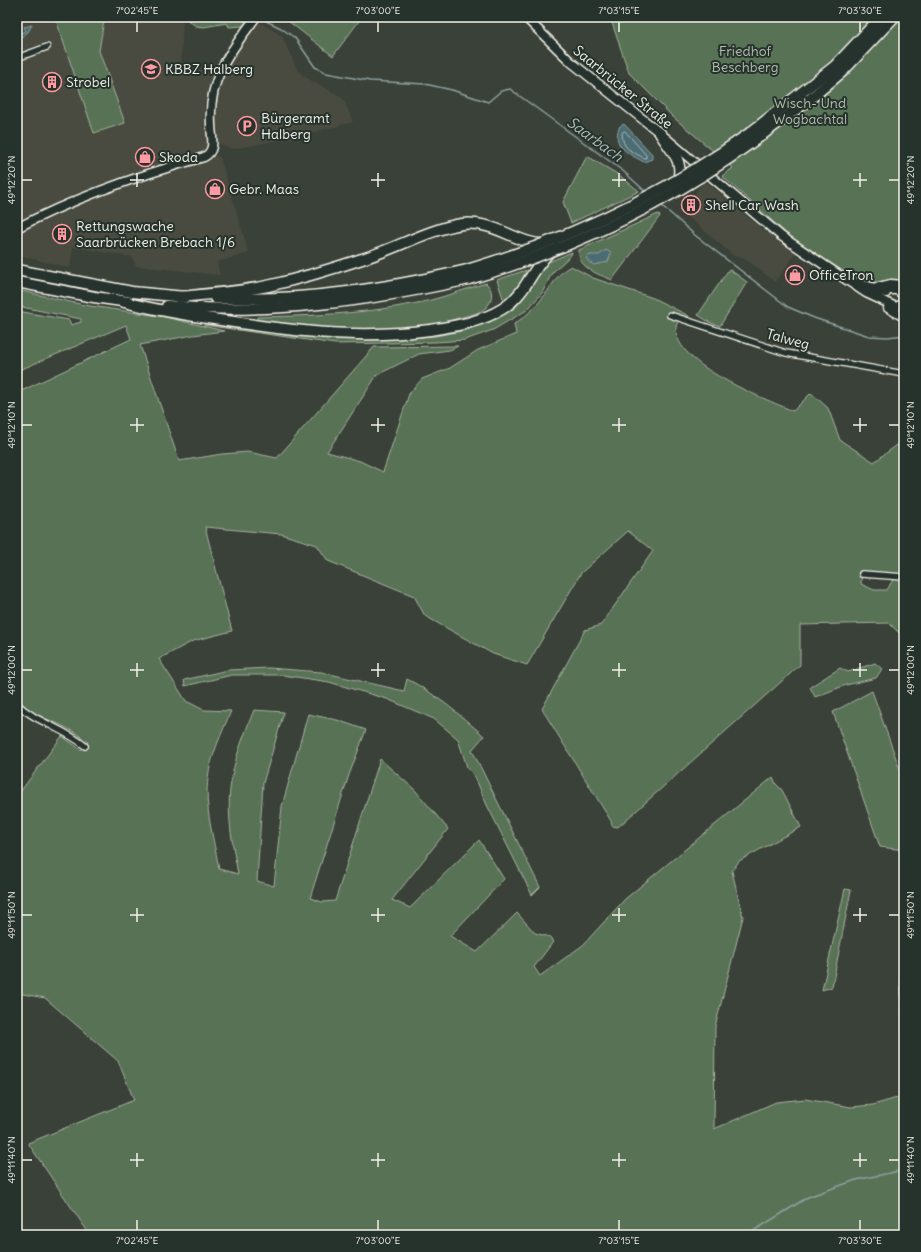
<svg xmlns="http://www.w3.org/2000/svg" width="921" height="1252" viewBox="0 0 921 1252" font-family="Delius,sans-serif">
  <rect width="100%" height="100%" fill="#3a4138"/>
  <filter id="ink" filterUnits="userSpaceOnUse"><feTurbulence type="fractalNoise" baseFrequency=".025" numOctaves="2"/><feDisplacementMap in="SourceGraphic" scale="8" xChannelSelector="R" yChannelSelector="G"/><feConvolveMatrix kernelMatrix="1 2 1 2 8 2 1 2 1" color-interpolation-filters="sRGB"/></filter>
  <g filter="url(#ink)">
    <!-- built -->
    <g fill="#484b3f">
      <polygon points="17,17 55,17 94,133 125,123 99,51 104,20 117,17 183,17 181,68 214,70 207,90 204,109 208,142 207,154 220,157 249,253 217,262 220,275 136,266 132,257 73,247 70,268 17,255"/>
      <polygon points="259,22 282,36 296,67 303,76 340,96 344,100 353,122 297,137 232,149 218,143 214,109 217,87 229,61"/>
      <polygon points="705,181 767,233 796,253 775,282 747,260 734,256 681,211"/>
    </g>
    <!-- green -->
    <g fill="#587257" stroke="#a6b2a0">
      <polygon points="55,17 117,17 104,20 99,51 125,123 94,133"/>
      <polygon points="173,17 251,17 244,26 229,27 227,23 204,27 196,26 183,17"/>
      <polygon points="292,17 362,17 333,56 288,21"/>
      <polygon points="610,17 904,17 904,280 888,280 870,283 846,273 787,234 722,176 733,168 673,117 629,73"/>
      <polygon points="587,156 619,175 639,191 571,223 563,202"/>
      <path d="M658,214L660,216L612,280C598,274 577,268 579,250Z"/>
      <polygon points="572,252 571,255 552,273 542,293 527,310 493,330 465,340 436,342 335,344 204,325 204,322 335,339 374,340 436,336 467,330 515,308 531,287 544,264"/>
      <path d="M571,266L593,278L653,298L689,316L681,317C679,320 676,324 676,328C675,366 764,398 793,411L811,393L828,408L840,440L874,462L904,440V574L862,571L861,584L874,590H887L895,576L904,577V638L889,623L800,625V665L618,827L612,826L611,821L542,709L585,630L601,625L653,551L628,531L581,573L527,665L493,654L425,616L414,596L328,561L317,545L281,534L205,527L232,631L193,641L159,659L186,701L204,710L231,711C223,730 210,758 208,778C204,807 214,840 219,869L238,874C233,847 227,818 230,789C233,761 244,735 254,710L284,712L263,783L257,881L274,886L282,806L308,714L337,720L366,730L349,775L310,898L322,902L335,901L380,759L415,790L448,829L392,900L410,908L479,840L504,879L450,936L477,952L517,913L535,933L550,937L553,942L534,967L540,976L583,945L625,899L773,777L776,784L782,790L801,827L739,861L732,871L743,917L715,1027L714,1129L776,1102L805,1099L851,1107L873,1105L904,1096V1235H90L28,1143L134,1100L118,1061L45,998L17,993V796L62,736L81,750L88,742C81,737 75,732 67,728C50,719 29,715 17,698V393L131,339L126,325L17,371V311L69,320L71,325L81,322V319L17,306V290L84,305L165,317L224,331L193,335L140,345L179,461L222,454L248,452L277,458L374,347L458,346L450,350L419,354L377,375L327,452L360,461L383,472L409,394L422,379L450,368L478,350L516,334L514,324C526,316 535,308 544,296C553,285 557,273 571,266Z"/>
      <polygon points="729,269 747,282 720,326 709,322 698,315"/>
      <polygon points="526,270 520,285 504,301 497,280"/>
      <path d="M486,283C492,289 493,294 490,302C486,312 471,315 462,317C451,320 440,324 429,326C372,334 314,328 257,321V317C309,316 361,314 412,304C437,300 462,290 486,283Z"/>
      <polygon points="875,663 882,669 876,678 846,685 815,697 810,687 840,668 848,672"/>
      <path d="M269,668L321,672L404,691L407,679C436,694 459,714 484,736L472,750L540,887L532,895L487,805L475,777L467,767L458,739L434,719L387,699L329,682L283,675H232L185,686L184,680L228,670Z"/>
      <polygon points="872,691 904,781 904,850 880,847 833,712"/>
      <polygon points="845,889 851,890 832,987 822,990"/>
      <polygon points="900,969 904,969 904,1073"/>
    </g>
    <!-- water -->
    <g fill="#4b6c72" stroke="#8fa1a1">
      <polygon points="32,25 28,32 17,41 17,34 26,31 24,27"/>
      <path d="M624,124L652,154V159L644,162C629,154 610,146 620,126Z"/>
      <polygon points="606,250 611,253 608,262 594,265 589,262 586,258 590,255 599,255"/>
    </g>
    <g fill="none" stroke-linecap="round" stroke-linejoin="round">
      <!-- shore -->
      <path stroke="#b0bcb9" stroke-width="1" d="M625,131L646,155V158H644C631,151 622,149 622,133Z"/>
      <!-- stream -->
      <g stroke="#8fa1a1" stroke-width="1.5">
        <polyline points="209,17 215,17"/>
        <polyline points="262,19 281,28 295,38 315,67 326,73 370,81 425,84 452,90 488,102 501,91 510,89 623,171 646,192"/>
        <polyline points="661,205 696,236 788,307 814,318 869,336 888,337 904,335"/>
        <polyline points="747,1235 808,1197 856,1180 904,1170"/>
      </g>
      <defs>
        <g id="street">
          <polyline points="17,58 47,47"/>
          <polyline points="670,315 786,353 904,374"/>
          <polyline points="862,574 904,577"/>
          <path d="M17,704C37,723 64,728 85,746"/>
        </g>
        <g id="secondary">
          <polyline points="525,17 571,62 660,133 781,236 866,293 896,307 902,304 904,301"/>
          <path d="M17,228C76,197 140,175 204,157C217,150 211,137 211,124C208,78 230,52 256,17"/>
          <polyline points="854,282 875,288 891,284 904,285"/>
          <polyline points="871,290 886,293"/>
          <polyline points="890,290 898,290 904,297"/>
          <polyline points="888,308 904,317"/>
        </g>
        <g id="highway">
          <path d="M660,133C672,153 685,160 677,184"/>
          <polyline points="750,133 835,66 881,17"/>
          <polyline points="755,140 810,99 843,71 894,17"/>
          <polyline points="17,270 132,292 185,297"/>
          <polyline points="17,282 94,297 129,302"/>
          <path d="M178,297C210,294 241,292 272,285C302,278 332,269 362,259C395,249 429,229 462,224C496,220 519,246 546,244"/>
          <path d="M215,298C300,302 384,289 467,270"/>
          <path d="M124,302C160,311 197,317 234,322C300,332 364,339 430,330C455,326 481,322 502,309C528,293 533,264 553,249"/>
          <path d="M167,306C269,315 369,301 469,279"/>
        </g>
      </defs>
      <!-- street casing -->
      <use href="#street" stroke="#f4f1e8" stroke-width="8"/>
      <!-- secondary casing -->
      <use href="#secondary" stroke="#f4f1e8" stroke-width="11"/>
      <!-- highway casing -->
      <use href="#highway" stroke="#f4f1e8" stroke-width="13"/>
      <!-- street -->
      <use href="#street" stroke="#26332d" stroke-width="5.5"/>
      <!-- secondary -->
      <use href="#secondary" stroke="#26332d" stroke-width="8"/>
      <!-- highway -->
      <use href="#highway" stroke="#26332d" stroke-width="10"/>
      <defs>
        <g id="highway-bridge">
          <path d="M467,270C570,239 662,196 750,133"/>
          <path d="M469,279C572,249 669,203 755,140"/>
        </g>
      </defs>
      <!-- highway-bridge casing -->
      <use href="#highway-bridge" stroke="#f4f1e8" stroke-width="13" stroke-linecap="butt"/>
      <!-- highway-bridge -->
      <use href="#highway-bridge" stroke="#26332d" stroke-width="10"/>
    </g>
  </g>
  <!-- ticks -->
  <path fill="none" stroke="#f4f1e8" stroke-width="1.5" d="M137,22V32M378,22V32M619,22V32M860,22V32M137,173V187M378,173V187M619,173V187M860,173V187M22,180H32M130,180H144M371,180H385M612,180H626M853,180H867M889,180H899M137,418V432M378,418V432M619,418V432M860,418V432M22,425H32M130,425H144M371,425H385M612,425H626M853,425H867M889,425H899M137,663V677M378,663V677M619,663V677M860,663V677M22,670H32M130,670H144M371,670H385M612,670H626M853,670H867M889,670H899M137,908V922M378,908V922M619,908V922M860,908V922M22,915H32M130,915H144M371,915H385M612,915H626M853,915H867M889,915H899M137,1153V1167M378,1153V1167M619,1153V1167M860,1153V1167M22,1160H32M130,1160H144M371,1160H385M612,1160H626M853,1160H867M889,1160H899M137,1220V1230M378,1220V1230M619,1220V1230M860,1220V1230"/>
  <!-- icons -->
  <defs>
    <symbol id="school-ring" viewBox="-11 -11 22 22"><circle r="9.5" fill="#26332d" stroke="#ff9aa2" stroke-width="1.5"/><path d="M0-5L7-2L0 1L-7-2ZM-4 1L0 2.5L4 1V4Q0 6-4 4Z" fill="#ff9aa2"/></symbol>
    <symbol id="building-ring" viewBox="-11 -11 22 22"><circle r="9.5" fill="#26332d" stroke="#ff9aa2" stroke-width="1.5"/><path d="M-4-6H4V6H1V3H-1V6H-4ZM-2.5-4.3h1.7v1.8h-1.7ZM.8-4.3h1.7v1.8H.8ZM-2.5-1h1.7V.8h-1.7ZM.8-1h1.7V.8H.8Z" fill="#ff9aa2"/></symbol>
    <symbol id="parking-ring" viewBox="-11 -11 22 22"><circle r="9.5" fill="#26332d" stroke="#ff9aa2" stroke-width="1.5"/><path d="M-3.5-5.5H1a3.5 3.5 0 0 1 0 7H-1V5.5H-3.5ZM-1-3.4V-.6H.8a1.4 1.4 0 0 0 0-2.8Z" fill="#ff9aa2"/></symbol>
    <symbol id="shop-ring" viewBox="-11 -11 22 22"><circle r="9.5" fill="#26332d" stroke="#ff9aa2" stroke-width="1.5"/><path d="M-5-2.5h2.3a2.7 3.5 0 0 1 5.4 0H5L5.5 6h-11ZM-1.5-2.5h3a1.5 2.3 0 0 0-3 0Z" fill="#ff9aa2"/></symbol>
  </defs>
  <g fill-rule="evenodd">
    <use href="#school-ring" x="140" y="58" width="22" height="22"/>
    <use href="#building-ring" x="41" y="71" width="22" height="22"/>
    <use href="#parking-ring" x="236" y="115" width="22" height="22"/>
    <use href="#shop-ring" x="134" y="146" width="22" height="22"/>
    <use href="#shop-ring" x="204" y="178" width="22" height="22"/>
    <use href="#building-ring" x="680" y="194" width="22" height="22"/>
    <use href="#building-ring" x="51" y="223" width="22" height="22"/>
    <use href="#shop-ring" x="784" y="264" width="22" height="22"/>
  </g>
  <g text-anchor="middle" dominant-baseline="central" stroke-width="4" stroke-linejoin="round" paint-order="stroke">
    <!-- park labels -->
    <g font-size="14" fill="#b6beae" stroke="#26332d">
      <text x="745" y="51">Friedhof<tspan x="745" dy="16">Beschberg</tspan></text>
      <text x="810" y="103">Wisch- Und<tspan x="810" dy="16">Wogbachtal</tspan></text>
    </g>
    <!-- poi labels -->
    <g font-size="14" fill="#f4f1e8" stroke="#26332d" text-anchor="start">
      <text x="165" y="69">KBBZ Halberg</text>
      <text x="66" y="82">Strobel</text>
      <text x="261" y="118">Bürgeramt<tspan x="261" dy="16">Halberg</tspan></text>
      <text x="159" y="157">Skoda</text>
      <text x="229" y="189">Gebr. Maas</text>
      <text x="705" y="205">Shell Car Wash</text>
      <text x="76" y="226">Rettungswache<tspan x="76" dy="16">Saarbrücken Brebach 1/6</tspan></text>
      <text x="809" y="275">OfficeTron</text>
    </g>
    <!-- street labels -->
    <g font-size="14" fill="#f4f1e8" stroke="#26332d">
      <text transform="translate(623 87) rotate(39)">Saarbrücker Straße</text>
      <text transform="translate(788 339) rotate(15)">Talweg</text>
    </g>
    <!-- water labels -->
    <g font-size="15" font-style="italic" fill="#b0bcb9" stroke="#26332d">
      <text transform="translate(595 139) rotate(36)">Saarbach</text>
    </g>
  </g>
  <!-- margin -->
  <rect width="921" height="1252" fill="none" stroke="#26332d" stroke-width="44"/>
  <rect x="22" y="22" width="877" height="1208" fill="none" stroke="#f4f1e8" stroke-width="1.5"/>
  <g font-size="10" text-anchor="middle" fill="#f4f1e8">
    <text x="137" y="14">7°02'45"E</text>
    <text x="378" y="14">7°03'00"E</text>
    <text x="619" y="14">7°03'15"E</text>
    <text x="860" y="14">7°03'30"E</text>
    <text transform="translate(11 180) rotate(-90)" y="4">49°12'20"N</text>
    <text transform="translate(910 180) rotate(-90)" y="4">49°12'20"N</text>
    <text transform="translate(11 425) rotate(-90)" y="4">49°12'10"N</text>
    <text transform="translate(910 425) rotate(-90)" y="4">49°12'10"N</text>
    <text transform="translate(11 670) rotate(-90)" y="4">49°12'00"N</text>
    <text transform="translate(910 670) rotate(-90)" y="4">49°12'00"N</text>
    <text transform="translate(11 915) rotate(-90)" y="4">49°11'50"N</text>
    <text transform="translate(910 915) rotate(-90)" y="4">49°11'50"N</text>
    <text transform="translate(11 1160) rotate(-90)" y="4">49°11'40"N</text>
    <text transform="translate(910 1160) rotate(-90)" y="4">49°11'40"N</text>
    <text x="137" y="1244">7°02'45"E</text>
    <text x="378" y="1244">7°03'00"E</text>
    <text x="619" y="1244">7°03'15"E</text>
    <text x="860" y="1244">7°03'30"E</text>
  </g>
</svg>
